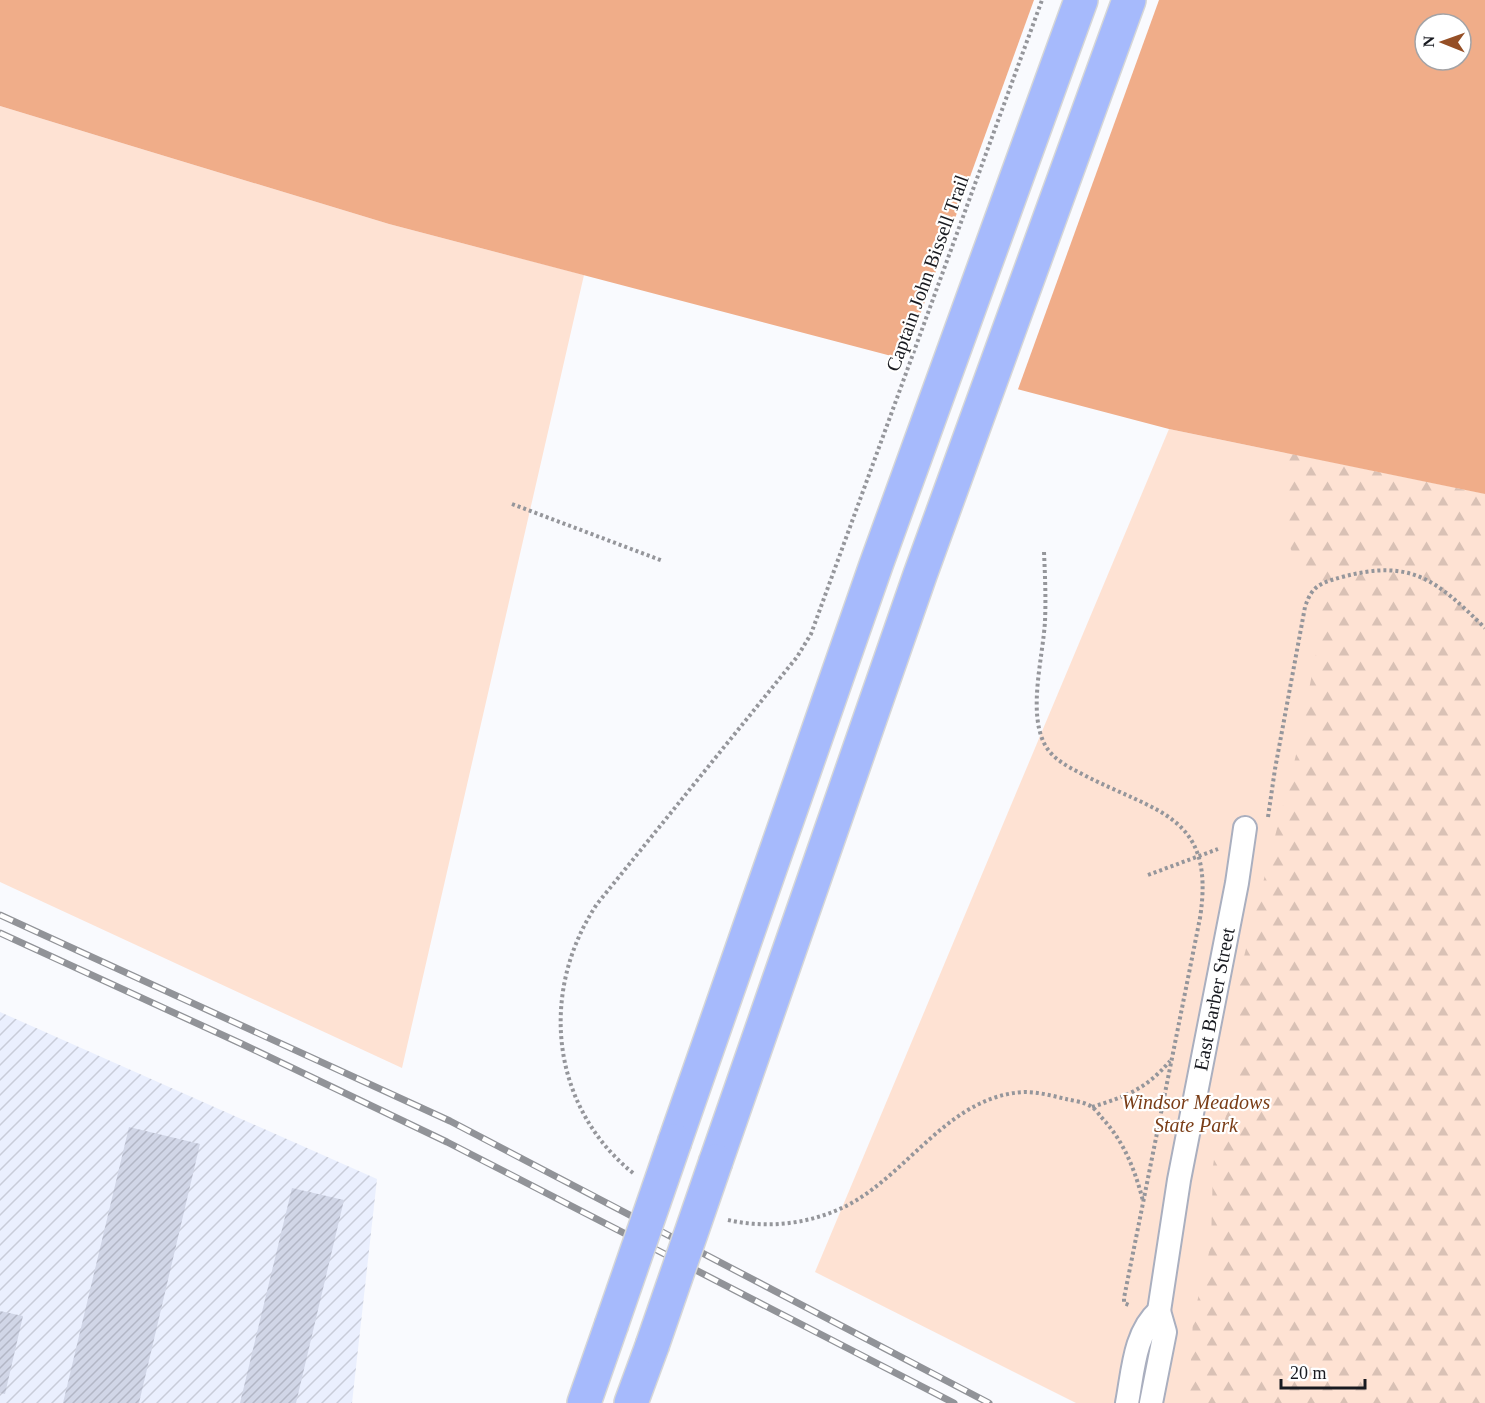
<svg xmlns="http://www.w3.org/2000/svg" width="1485" height="1403" viewBox="0 0 1485 1403" font-family="Georgia,serif">
  <defs>
    <pattern id="industrial-furrows" width="10" height="10" patternUnits="userSpaceOnUse" patternTransform="scale(1.5)"><rect width="10" height="10" fill="#eaeffe"/><path d="M-1 1l2-2M0 10L10 0M9 11l2-2" fill="none" stroke="#c8ccd9"/></pattern>
    <pattern id="forest-firs" width="22" height="20" patternUnits="userSpaceOnUse" patternTransform="scale(1.5)"><rect width="22" height="20" fill="#fee2d3"/><path d="M5 1l3.5 6h-7zM16 11l3.5 6h-7z" fill="#d9c1b5"/></pattern>
    <pattern id="building-hatch" width="6" height="6" patternUnits="userSpaceOnUse" patternTransform="scale(1.5)"><rect width="6" height="6" fill="#d1d6e7"/><path d="M-1 1l2-2M0 6l6-6M5 7l2-2" fill="none" stroke="#b3b7c6"/></pattern>
  </defs>
  <rect width="100%" height="100%" fill="#f9fafe"/>
  <!-- industrial -->
  <polygon fill="url(#industrial-furrows)" points="0,1012 377,1179 352,1403 0,1403"/>
  <!-- green -->
  <g fill="#fee2d3">
    <polygon points="0,106 389,224 584,275 402,1068 0,882"/>
    <polygon points="1169,429 1485,494 1485,1403 1076,1403 815,1272"/>
  </g>
  <!-- forest -->
  <polygon fill="url(#forest-firs)" points="1287,453 1485,494 1485,1403 1183,1403 1191,1360 1193,1319 1211,1244 1213,1166 1216,1147 1234,1091 1240,972 1296,755 1319,639 1320,600 1314,581 1291,550 1285,531"/>
  <!-- water -->
  <path fill="#f0ad89" fill-rule="evenodd" d="M0,0H1485V494L1169,429L389,224L0,106ZM1425,24H1461V60H1425Z"/>
  <!-- pier -->
  <polygon fill="#f9fafe" points="1034,0 1159,0 1017,392 903,362"/>
  <!-- building -->
  <g fill="url(#building-hatch)">
    <polygon points="129,1127 200,1144 139,1403 63,1403"/>
    <polygon points="292,1188 344,1200 296,1403 240,1403"/>
    <polygon points="0,1311 23,1316 5,1394 0,1393"/>
  </g>
  <g fill="none" stroke-linecap="round" stroke-linejoin="round">
    <defs>
      <g id="minor">
        <polyline points="1159,1311 1179,1180 1237,883 1245,828"/>
        <path d="M1127,1403C1133,1372 1134,1333 1159,1311L1165,1332L1151,1403"/>
      </g>
      <g id="motorway">
        <polyline points="675,1141 876,565 1081,0"/>
        <polyline points="716,1161 920,575 1129,0"/>
        <polyline points="584,1403 611,1326"/>
        <polyline points="631,1403 652,1346"/>
      </g>
    </defs>
    <!-- minor casing -->
    <use href="#minor" stroke="#aaafbf" stroke-width="26"/>
    <!-- motorway casing -->
    <use href="#motorway" stroke="#d5d6d7" stroke-width="36"/>
    <!-- path -->
    <g stroke="#95969b" stroke-width="4" stroke-dasharray="3 3" stroke-linecap="butt">
      <polyline points="512,504 663,561"/>
      <path d="M1044,552C1045,575 1046,598 1045,621C1043,657 1028,710 1044,743C1052,759 1067,766 1082,774C1156,813 1216,814 1200,918L1124,1298V1303L1131,1306"/>
      <path d="M1268,817L1275,769L1305,607C1312,585 1321,583 1342,577C1412,558 1437,581 1485,628"/>
      <polyline points="1148,875 1218,849"/>
      <path d="M1092,1107C1127,1096 1146,1089 1170,1061"/>
      <path d="M633,1173C550,1106 539,991 597,904L797,657L811,634L1042,0"/>
      <path d="M728,1220C768,1229 811,1224 848,1205C909,1173 950,1095 1025,1092C1039,1092 1053,1096 1066,1099C1074,1101 1085,1102 1092,1107C1095,1109 1099,1114 1101,1117C1124,1141 1135,1170 1143,1201"/>
    </g>
    <!-- minor -->
    <use href="#minor" stroke="#fff" stroke-width="22"/>
    <!-- motorway -->
    <use href="#motorway" stroke="#a6bafc" stroke-width="33"/>
    <defs>
      <g id="rail">
        <polyline points="0,915 450,1121 989,1403"/>
        <polyline points="0,933 242,1044 447,1142 954,1403"/>
      </g>
    </defs>
    <!-- rail casing -->
    <use href="#rail" stroke="#919398" stroke-width="7"/>
    <!-- rail -->
    <use href="#rail" stroke="#fff" stroke-width="4.5" stroke-dasharray="14" stroke-linecap="butt"/>
    <defs>
      <g id="motorway-bridge">
        <polyline points="611,1326 675,1141"/>
        <polyline points="652,1346 716,1161"/>
      </g>
    </defs>
    <!-- motorway-bridge casing -->
    <use href="#motorway-bridge" stroke="#d5d6d7" stroke-width="36" stroke-linecap="butt"/>
    <!-- motorway-bridge -->
    <use href="#motorway-bridge" stroke="#a6bafc" stroke-width="33"/>
  </g>
  <g text-anchor="middle" dominant-baseline="central" stroke-width="4.5" stroke-linejoin="round" paint-order="stroke">
    <!-- street labels -->
    <g font-size="20" fill="#181a20" stroke="#fff">
      <text transform="translate(927 273) rotate(-70)">Captain John Bissell Trail</text>
      <text transform="translate(1214 999) rotate(-79)">East Barber Street</text>
    </g>
    <!-- park labels -->
    <g font-size="20" font-style="italic" fill="#7a3d17" stroke="#fff">
      <text x="1196" y="1102">Windsor Meadows<tspan x="1196" dy="23">State Park</tspan></text>
    </g>
  </g>
  <!-- north arrow -->
  <g transform="translate(1443 42) rotate(271)"><circle r="28" fill="#ffffff" stroke="#a3a3a6" stroke-width="1.5"/>
  <path d="M0-4.5L10 22L0 15L-10 22Z" fill="#954f26"/>
  <text y="-9" font-size="16" font-weight="bold" text-anchor="middle" fill="#181a20">N</text>
  </g>
  <!-- scale -->
  <path d="M1281 1379v9h84v-9" fill="none" stroke="#181a20" stroke-width="3"/>
  <text x="1290" y="1379" font-size="18" fill="#181a20" stroke="#ffffff" stroke-width="4.5" paint-order="stroke">20 m</text>
</svg>
